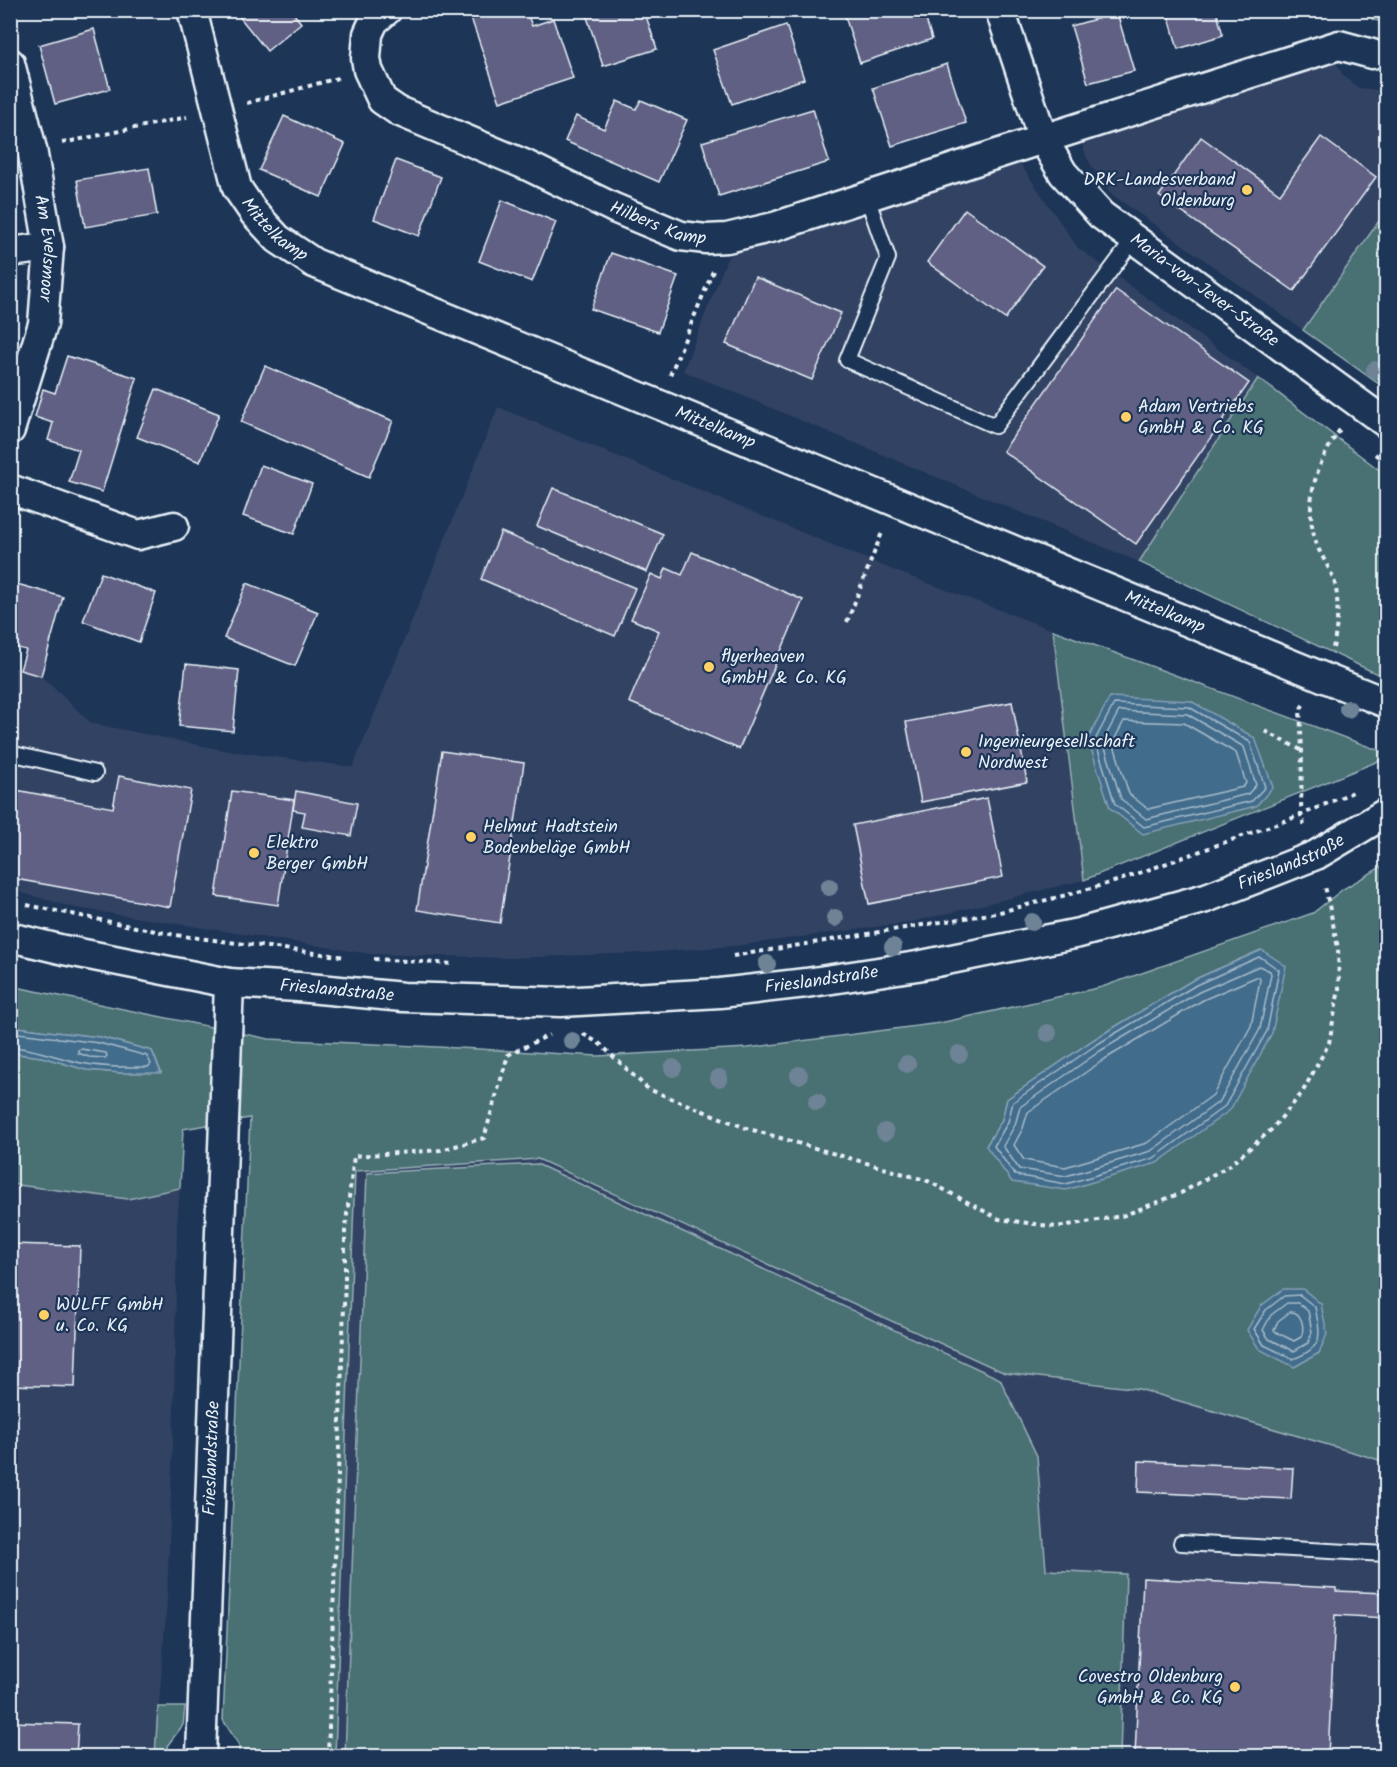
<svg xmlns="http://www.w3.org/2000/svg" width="1397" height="1767" viewBox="0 0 1397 1767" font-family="Kalam,sans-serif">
  <rect width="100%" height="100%" fill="#1d3557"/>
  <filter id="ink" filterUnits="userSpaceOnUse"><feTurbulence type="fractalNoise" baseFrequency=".0167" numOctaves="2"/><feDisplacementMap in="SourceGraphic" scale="12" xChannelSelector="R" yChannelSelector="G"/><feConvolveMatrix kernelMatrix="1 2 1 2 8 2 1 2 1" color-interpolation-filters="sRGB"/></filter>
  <g filter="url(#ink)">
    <!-- built -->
    <g fill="#314264">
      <polygon points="1333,57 1344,77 1359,88 1377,90 1386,87 1386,211 1303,330 1114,196 1101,183 1086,156 1082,142"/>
      <polygon points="1019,162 1078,248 1258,378 1139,562 683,371 728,256"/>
      <polygon points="498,407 893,570 1053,630 1084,880 912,922 735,946 642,953 510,958 370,954 76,908 11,890 10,666 41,676 91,723 223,750 353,767"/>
      <polygon points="538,1159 1005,1373 1139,1389 1386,1462 1386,1756 335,1756 355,1171"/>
      <polygon points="11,1184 128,1199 180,1188 177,1226 174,1412 167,1601 155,1756 11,1756"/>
    </g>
    <!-- green -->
    <g fill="#486f73" stroke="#98b0b6" stroke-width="1.5" fill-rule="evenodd">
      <polygon points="1371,11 1386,11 1386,22 1373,20"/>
      <polygon points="1386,211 1386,389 1303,330"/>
      <polygon points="1258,378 1386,475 1386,678 1139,562"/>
      <polygon points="1053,630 1386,753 1386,758 1084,880"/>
      <path d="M1386,864V1462L1139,1389L1005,1373L538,1159L355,1171L335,1756H239V1745L223,1720L250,1118L183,1129L180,1188L128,1199L10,1184V1053L42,1057L86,1070L121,1073L161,1072L152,1051L100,1037L55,1032L11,1026V986L269,1039L479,1049L598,1056L748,1048L940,1023L1102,987L1313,913L1343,889ZM1261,950L986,1146L1002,1120L1007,1099L1093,1040L1193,980ZM1326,1334L1319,1353L1294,1367Z"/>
      <polygon points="537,1164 1000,1379 1037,1456 1046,1570 1126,1574 1120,1756 930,1756 911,1750 865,1750 855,1756 345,1756 367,1173"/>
      <polygon points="158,1707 185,1707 183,1725 167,1746 170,1756 155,1756"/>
    </g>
    <!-- water -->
    <g fill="#436c8b" stroke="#85a1b7" stroke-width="1.5">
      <polygon points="1110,697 1191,701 1255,738 1273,787 1256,806 1143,834 1110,808 1088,739"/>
      <polygon points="1262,950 1286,966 1272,1033 1230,1110 1157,1163 1066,1190 1012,1182 986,1146 1002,1120 1007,1099 1093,1040 1193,980"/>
      <polygon points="10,1026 55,1032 100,1037 152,1051 161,1073 121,1073 86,1070 42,1057 11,1053"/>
      <polygon points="1283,1289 1303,1289 1321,1304 1327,1334 1319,1353 1294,1367 1259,1349 1247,1330 1261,1306"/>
    </g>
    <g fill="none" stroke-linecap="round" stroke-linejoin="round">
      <!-- shore -->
      <g stroke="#a6bccc" stroke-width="1.5">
        <polygon points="1114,704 1189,707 1250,742 1265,787 1252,801 1144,827 1115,804 1095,740"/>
        <polygon points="1119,711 1187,714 1244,747 1256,785 1248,794 1146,819 1121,799 1103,741"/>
        <polygon points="1124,721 1184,723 1236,753 1246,783 1243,787 1148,809 1129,794 1113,742"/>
        <polygon points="1259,957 1262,958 1279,970 1267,1031 1225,1106 1154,1158 1066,1184 1015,1175 994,1146 1008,1122 1013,1102 1096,1045 1196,985"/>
        <polygon points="1259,966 1270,971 1271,974 1260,1029 1220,1101 1151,1151 1066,1176 1019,1169 1003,1146 1015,1125 1020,1107 1100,1051 1199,992"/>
        <polygon points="1256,977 1259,977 1260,980 1251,1026 1213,1095 1147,1143 1065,1167 1024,1160 1014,1145 1023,1128 1028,1112 1105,1059 1203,1000"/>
        <path d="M10,1032L99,1043L147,1056L151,1064L148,1067C128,1067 107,1068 87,1064C61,1060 38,1048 10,1047"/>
        <polygon points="81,1049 106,1053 107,1056 105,1058 89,1057 78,1053 78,1050"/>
        <path d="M1300,1295L1315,1307C1321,1337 1324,1347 1293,1359L1264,1345L1254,1329L1266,1310L1284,1296Z"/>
        <polygon points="1287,1303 1298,1303 1308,1311 1312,1332 1308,1343 1294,1351 1269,1339 1263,1330 1271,1315"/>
        <path d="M1290,1312C1302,1311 1305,1328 1301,1337L1294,1341L1276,1332L1274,1330L1278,1321Z"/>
      </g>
    </g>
    <!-- building -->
    <g fill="#616184" stroke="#e8f1f8" stroke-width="1.5">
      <polygon points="234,10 291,10 301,23 267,51"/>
      <polygon points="494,10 526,10 532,26 553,19 573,78 500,102 471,18"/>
      <polygon points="607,10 644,10 657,49 603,66 587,17"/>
      <polygon points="843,10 923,10 932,39 860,63"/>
      <polygon points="1167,10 1216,10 1223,35 1178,49"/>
      <polygon points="1117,13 1134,71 1088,83 1071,26"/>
      <polygon points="786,25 804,79 732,104 713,50"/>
      <polygon points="94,29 110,89 55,104 39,45"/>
      <polygon points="947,64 966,123 892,146 873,88"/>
      <polygon points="641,100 687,120 659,182 565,141 576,116 604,129 617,101 636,109"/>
      <polygon points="813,109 829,162 719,196 702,142"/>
      <polygon points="284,116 345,144 321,197 259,170"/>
      <polygon points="1201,137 1280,194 1321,137 1376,177 1294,291 1159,196"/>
      <polygon points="396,160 441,177 419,236 374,219"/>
      <polygon points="149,168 157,215 85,227 77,180"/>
      <polygon points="502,200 556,222 532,282 479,261"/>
      <polygon points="965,209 1043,266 1005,319 927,262"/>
      <polygon points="611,253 678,276 658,332 591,309"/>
      <polygon points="755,277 841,313 812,380 726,344"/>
      <polygon points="1116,290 1249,383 1136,544 1003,451"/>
      <polygon points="67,356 137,378 102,492 69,482 79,450 48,440 53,423 35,417 43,389 55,393"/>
      <polygon points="265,366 393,421 369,477 241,422"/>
      <polygon points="156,389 219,414 200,462 137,437"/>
      <polygon points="261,465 312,484 294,534 243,516"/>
      <polygon points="553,488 663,534 647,572 537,526"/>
      <polygon points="501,532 635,588 615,636 481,579"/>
      <polygon points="692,552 803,600 739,749 629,702 659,631 631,619 651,574 662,579 666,568 682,575"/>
      <polygon points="101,573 156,593 139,642 83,621"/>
      <polygon points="10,582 63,597 41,676 20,670 26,650 10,646"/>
      <polygon points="247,583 318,612 295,666 224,638"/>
      <polygon points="186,664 239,670 233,731 179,726"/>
      <polygon points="1012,702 1027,782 921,802 906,722"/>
      <polygon points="442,751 524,763 500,923 417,910"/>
      <polygon points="119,776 191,790 170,907 10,878 10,789 113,808"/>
      <polygon points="232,791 294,800 278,905 216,896"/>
      <polygon points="296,791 357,803 351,836 302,827 305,812 293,810"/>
      <polygon points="987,798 1003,877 869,904 853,825"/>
      <polygon points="10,1244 80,1246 75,1387 10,1385"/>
      <polygon points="1139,1461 1293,1468 1291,1499 1138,1492"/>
      <polygon points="1143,1578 1336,1588 1336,1591 1386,1593 1386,1618 1335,1615 1328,1756 1135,1756"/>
      <polygon points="10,1722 78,1724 76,1756 10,1756"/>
    </g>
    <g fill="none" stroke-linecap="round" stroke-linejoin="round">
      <defs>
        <g id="service">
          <polyline points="867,197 888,258 847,360 995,426 1134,239"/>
          <polyline points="10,753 95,773"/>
          <polyline points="1181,1543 1386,1554"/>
        </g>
        <g id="minor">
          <path id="s1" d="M192,10L237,188L254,213L278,239L314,263L1386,703"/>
          <path id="s2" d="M387,10L374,21L368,34L366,58L368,70L382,100L398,111L526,165L614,208L681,236L706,239L727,238L774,227L1043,139L1339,45L1372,54"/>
          <path id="s3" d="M1000,10L1043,139L1063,173L1101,215L1386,423"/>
          <path id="s4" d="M10,63L32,149L49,247L43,324L10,430"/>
          <polyline points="10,252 49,247"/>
          <polyline points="10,489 138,535 174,526"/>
          <path id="s5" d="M10,937L64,950L229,983L298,987L403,997L561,1002L720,993L806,983L917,966L1079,933L1206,898L1316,855L1386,813"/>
          <path id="s6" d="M201,1755L229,983"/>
        </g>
      </defs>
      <!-- service casing -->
      <use href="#service" stroke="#e8f1f8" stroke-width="18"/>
      <!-- minor casing -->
      <use href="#minor" stroke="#e8f1f8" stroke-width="33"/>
      <!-- path -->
      <g stroke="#e8f1f8" stroke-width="4" stroke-dasharray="4.5 4.5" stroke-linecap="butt">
        <polyline points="247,103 338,78"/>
        <polyline points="62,143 187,117"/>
        <polyline points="670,375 713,271"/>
        <polyline points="1378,379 1386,367"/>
        <polyline points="1375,454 1386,463"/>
        <polyline points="847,622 883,530"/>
        <path d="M1333,648C1337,628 1339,609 1336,588C1334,576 1325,562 1319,550C1301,507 1315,465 1341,428"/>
        <polyline points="1265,731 1301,750"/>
        <polyline points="1304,825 1301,815 1302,750 1300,710 1305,702"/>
        <polyline points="27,905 175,935 346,957"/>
        <polyline points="733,956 996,913 1070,894 1117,881 1301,815 1355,791"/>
        <polyline points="374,959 453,964"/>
        <polyline points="583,1034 600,1044 648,1089 746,1128 928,1181 999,1219 1056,1227 1122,1216 1181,1193 1230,1165 1271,1130 1302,1093 1329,1043 1339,989 1338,948 1325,886"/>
        <polyline points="328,1756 345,1278 345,1231 354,1156 441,1150 484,1138 508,1055 549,1035"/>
      </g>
      <!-- service -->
      <use href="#service" stroke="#1d3557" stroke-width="14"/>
      <!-- minor -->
      <use href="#minor" stroke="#1d3557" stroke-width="28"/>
    </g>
    <!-- trees -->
    <g fill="#6e8496">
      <circle cx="1375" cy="370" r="9"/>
      <circle cx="1348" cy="709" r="9"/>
      <circle cx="829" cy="887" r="9"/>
      <circle cx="835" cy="918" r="9"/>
      <circle cx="1032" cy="922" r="9"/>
      <circle cx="893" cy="947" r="9"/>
      <circle cx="767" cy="964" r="9"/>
      <circle cx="1048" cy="1033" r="9"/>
      <circle cx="572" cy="1041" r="9"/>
      <circle cx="959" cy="1054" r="9"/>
      <circle cx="907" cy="1064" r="9"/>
      <circle cx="673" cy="1068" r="9"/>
      <circle cx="799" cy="1075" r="9"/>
      <circle cx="719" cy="1078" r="9"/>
      <circle cx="817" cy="1102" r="9"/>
      <circle cx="885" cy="1132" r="9"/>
    </g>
  </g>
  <!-- markers -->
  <g fill="#ffd166" stroke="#1d3557" stroke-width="2">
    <circle cx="1247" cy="190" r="6"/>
    <circle cx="1126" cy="417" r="6"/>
    <circle cx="709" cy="667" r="6"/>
    <circle cx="966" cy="752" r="6"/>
    <circle cx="471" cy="837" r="6"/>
    <circle cx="254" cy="853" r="6"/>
    <circle cx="44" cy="1315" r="6"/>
    <circle cx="1235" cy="1687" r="6"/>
  </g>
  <g text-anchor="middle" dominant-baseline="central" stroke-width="4.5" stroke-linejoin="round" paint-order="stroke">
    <!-- poi labels -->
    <g font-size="18" fill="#e8f1f8" stroke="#1d3557" text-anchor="start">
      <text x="1235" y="180" text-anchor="end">DRK-Landesverband<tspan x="1235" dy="21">Oldenburg</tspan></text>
      <text x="1138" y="407">Adam Vertriebs<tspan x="1138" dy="21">GmbH &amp; Co. KG</tspan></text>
      <text x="721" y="657">flyerheaven<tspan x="721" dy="21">GmbH &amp; Co. KG</tspan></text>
      <text x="978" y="742">Ingenieurgesellschaft<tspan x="978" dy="21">Nordwest</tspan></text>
      <text x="483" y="827">Helmut Hadtstein<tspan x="483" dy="21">Bodenbeläge GmbH</tspan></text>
      <text x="266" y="843">Elektro<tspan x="266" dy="21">Berger GmbH</tspan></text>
      <text x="56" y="1305">WULFF GmbH<tspan x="56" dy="21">u. Co. KG</tspan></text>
      <text x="1223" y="1677" text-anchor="end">Covestro Oldenburg<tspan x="1223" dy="21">GmbH &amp; Co. KG</tspan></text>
    </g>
    <!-- street labels -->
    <g font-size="18" fill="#e8f1f8" stroke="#1d3557">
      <text stroke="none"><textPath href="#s2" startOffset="404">Hilbers Kamp</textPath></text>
      <text stroke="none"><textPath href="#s1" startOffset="240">Mittelkamp</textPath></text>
      <text stroke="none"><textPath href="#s4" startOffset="189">Am Evelsmoor</textPath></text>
      <text stroke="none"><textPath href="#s3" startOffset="360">Maria-von-Jever-Straße</textPath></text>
      <text stroke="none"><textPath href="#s1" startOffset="726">Mittelkamp</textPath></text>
      <text stroke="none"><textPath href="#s1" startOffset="1212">Mittelkamp</textPath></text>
      <text stroke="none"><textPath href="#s5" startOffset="1304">Frieslandstraße</textPath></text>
      <text stroke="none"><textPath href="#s5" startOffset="818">Frieslandstraße</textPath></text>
      <text stroke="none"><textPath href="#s5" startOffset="332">Frieslandstraße</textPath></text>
      <text stroke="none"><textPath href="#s6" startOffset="297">Frieslandstraße</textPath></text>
    </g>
  </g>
  <!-- margin -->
  <rect width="1397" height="1767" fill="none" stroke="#1d3557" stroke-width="36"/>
  <rect x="18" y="18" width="1361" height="1731" fill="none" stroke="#e8f1f8" stroke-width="2" filter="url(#ink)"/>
</svg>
